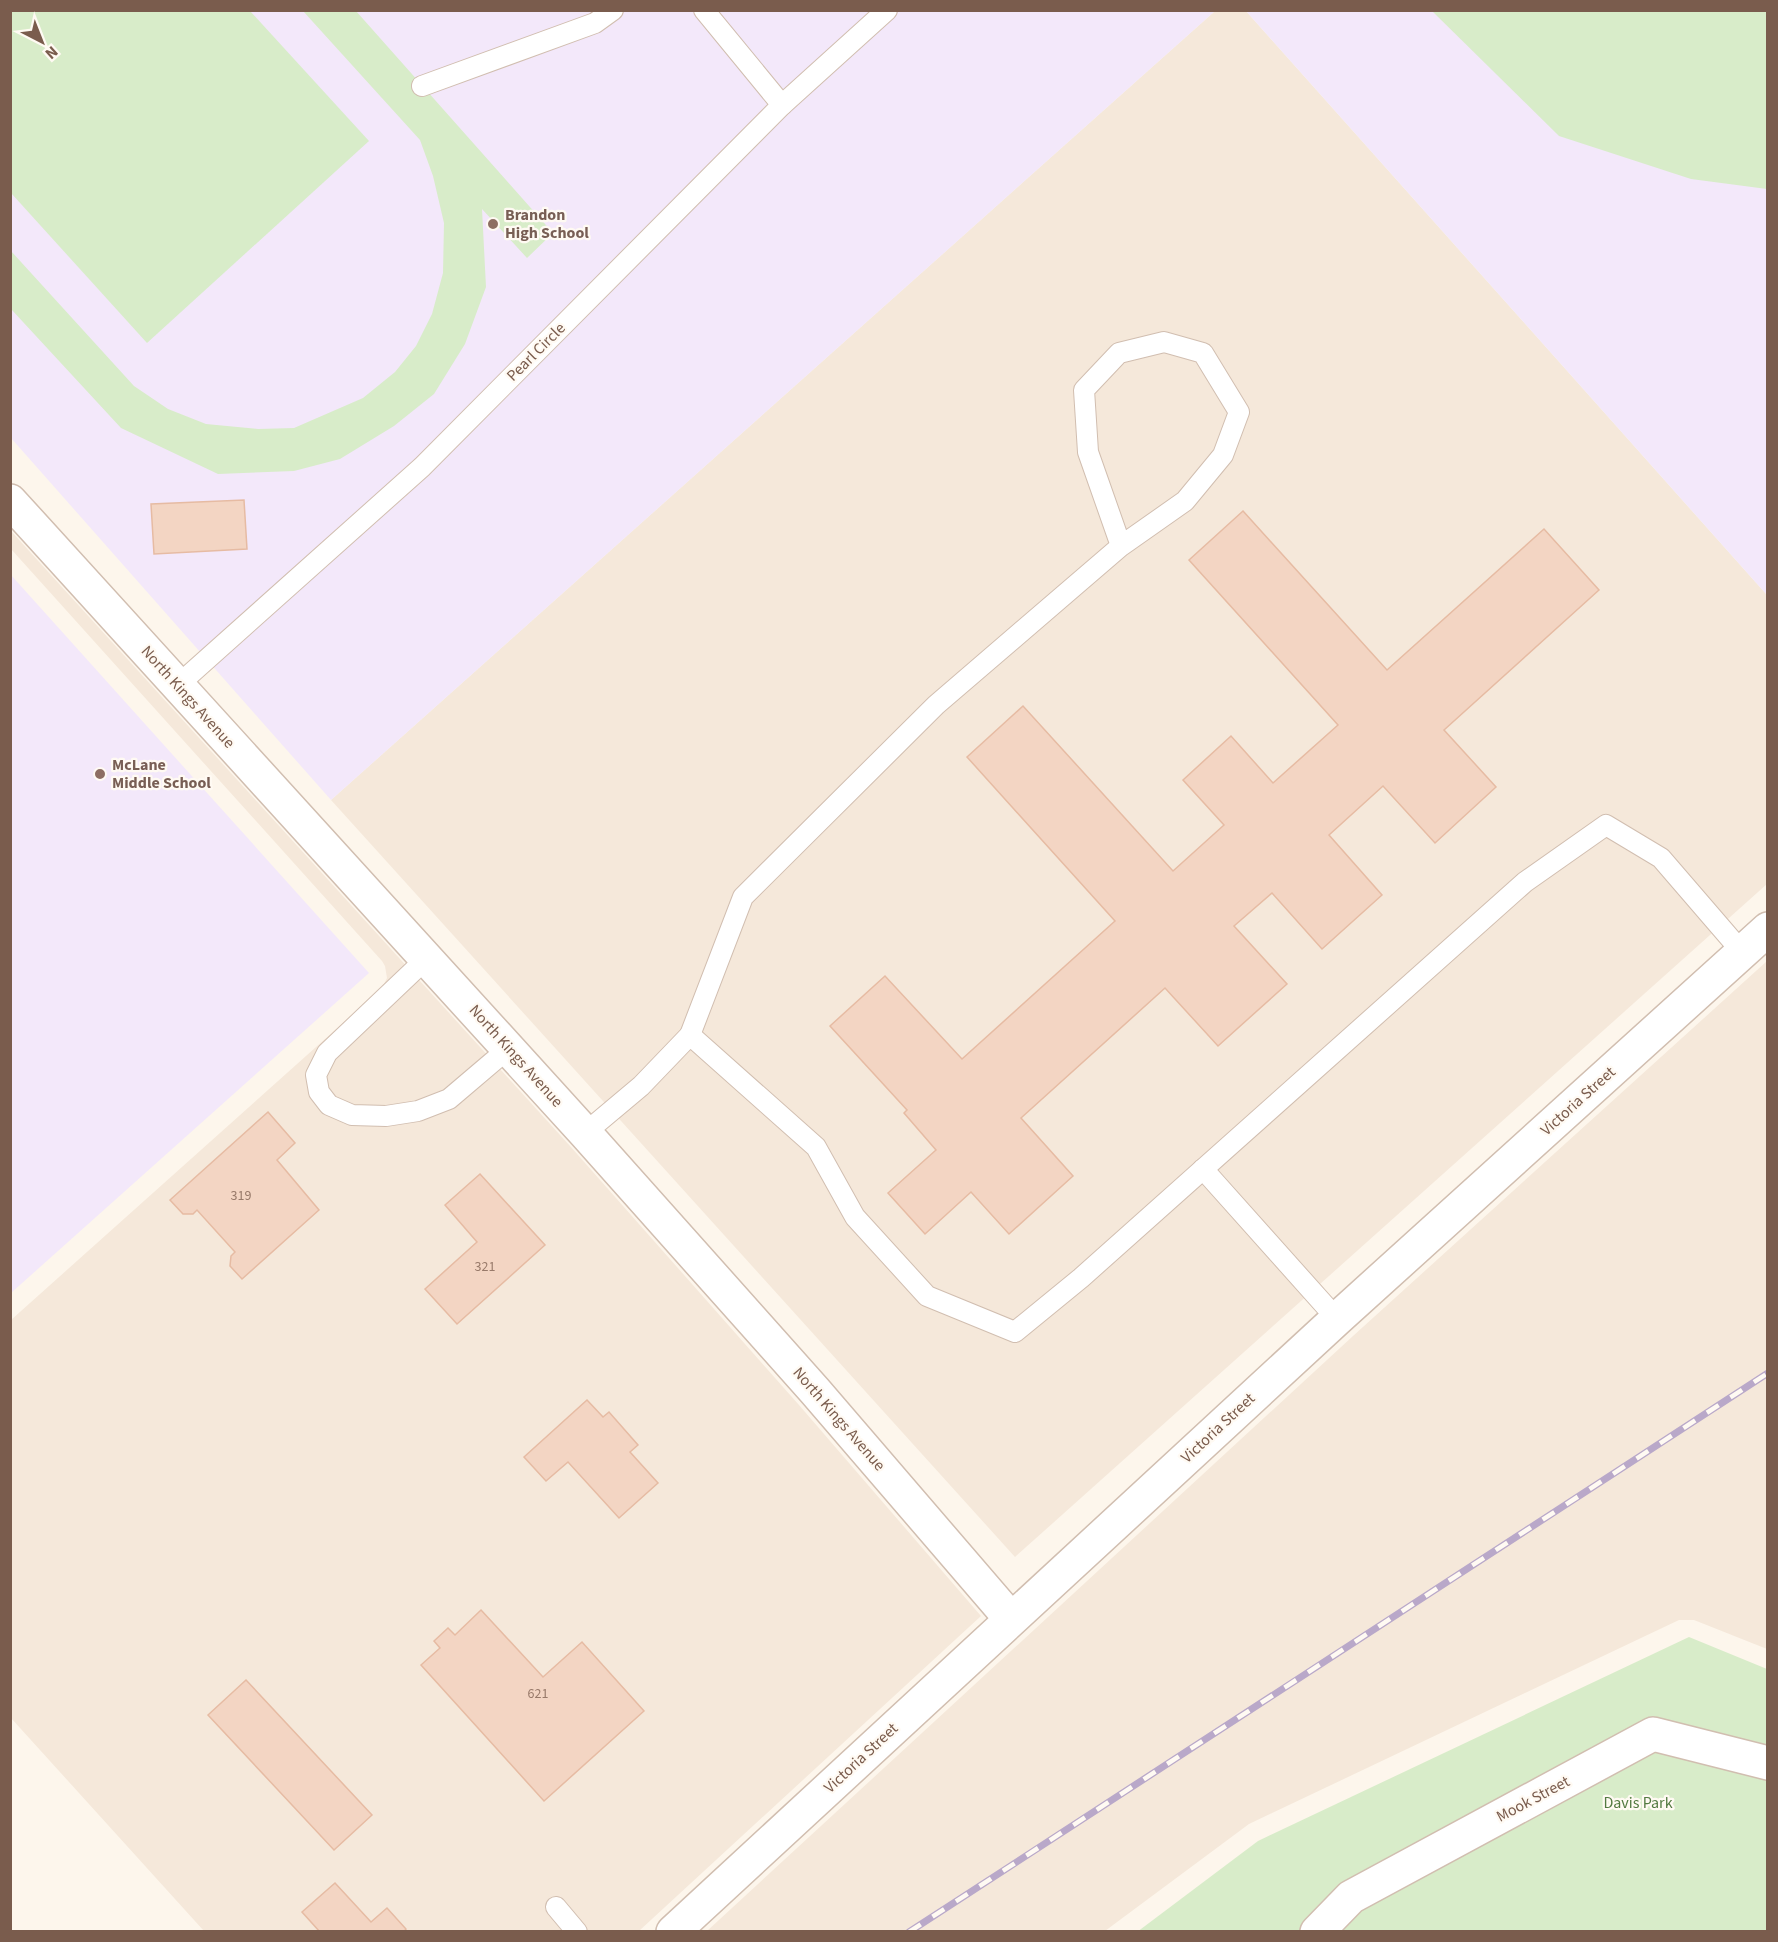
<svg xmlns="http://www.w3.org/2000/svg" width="1778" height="1942" viewBox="0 0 1778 1942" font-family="'Source Sans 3',sans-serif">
  <rect width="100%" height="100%" fill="#fdf6ec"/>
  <!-- residential -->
  <g fill="#f5e8da">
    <polygon points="1215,11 1246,11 1767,595 1767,884 1015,1557 331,800"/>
    <polygon points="11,531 570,1146 799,1405 981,1616 639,1931 204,1931 11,1718 11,1320 382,988 387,978 385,966 382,961 11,549"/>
    <polygon points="1767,961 1767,1649 1694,1620 1679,1620 1249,1824 1105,1931 707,1931 1353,1336"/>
  </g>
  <!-- education -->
  <g fill="#f3e8fa">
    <polygon points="10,11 1215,11 331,800 11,438"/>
    <polygon points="1246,11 1767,11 1767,595"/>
    <polygon points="11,575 369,973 11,1293 10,1293"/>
  </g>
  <!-- green -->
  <g fill="#d8ecc9">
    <polygon points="11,10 250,11 369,141 147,343 11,193"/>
    <polygon points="303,11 356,11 553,233 527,258 482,209 486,287 465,344 434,394 394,426 340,459 294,471 218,474 121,428 11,309 11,251 134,386 168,409 206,424 258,429 294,428 363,398 395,372 416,346 432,314 443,273 444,223 433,176 420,140"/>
    <polygon points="1432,11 1767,11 1767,189 1691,179 1559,136"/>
    <polygon points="1689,1637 1767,1669 1767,1931 1137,1932 1258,1841"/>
  </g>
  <!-- building -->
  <g fill="#f3d5c3" stroke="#e6bba3" stroke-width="1.5">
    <polygon points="244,500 247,549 154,554 151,504"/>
    <polygon points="1243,511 1387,670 1544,529 1599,590 1444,730 1496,787 1435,843 1383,786 1329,835 1382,895 1322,949 1272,893 1234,926 1287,984 1218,1046 1165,988 1021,1118 1073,1176 1009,1234 971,1192 925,1234 888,1193 936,1150 904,1113 907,1110 830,1026 885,976 962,1059 1115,921 967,757 1023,706 1173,871 1224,825 1183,780 1231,736 1273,783 1338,725 1189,560"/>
    <polygon points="268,1112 295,1143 277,1160 319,1210 242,1279 230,1266 231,1256 235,1252 197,1210 193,1214 183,1214 170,1200"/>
    <polygon points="480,1174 545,1245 457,1324 425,1289 477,1242 445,1205"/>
    <polygon points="587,1400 603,1417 609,1412 638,1445 630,1452 658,1483 619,1518 568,1462 546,1481 524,1457"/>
    <polygon points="481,1610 543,1677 582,1642 644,1711 544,1801 421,1665 440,1648 434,1641 448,1628 455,1635"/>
    <polygon points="246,1680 372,1815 334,1850 208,1715"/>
    <polygon points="335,1883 371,1922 387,1908 406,1929 404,1932 320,1932 302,1912"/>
  </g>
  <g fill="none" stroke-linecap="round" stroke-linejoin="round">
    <defs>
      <g id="service">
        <polyline points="704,10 782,105"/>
        <polyline points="422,86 595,23 613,10"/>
        <polyline points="178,685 422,467 782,105 887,10"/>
        <polyline points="427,958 327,1053 316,1075 319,1092 329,1105 352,1115 386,1116 418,1111 449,1099 509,1048"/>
        <polyline points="690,1035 743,897 936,705 1121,546 1185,501 1223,455 1239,412 1203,353 1164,342 1119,353 1084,390 1088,452 1121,546"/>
        <polyline points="585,1133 641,1086 690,1035 816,1147 855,1217 927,1296 1015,1332 1081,1278 1525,882 1606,825 1661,858 1742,952"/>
        <polyline points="1203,1169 1337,1319"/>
        <polyline points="556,1907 577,1932"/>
      </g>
      <polyline id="minor" points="1317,1932 1351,1897 1653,1734 1768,1763"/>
      <g id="tertiary">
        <polyline points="10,501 585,1133 815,1391 1011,1619"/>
        <polyline points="673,1932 1337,1319 1768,929"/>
      </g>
    </defs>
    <!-- service casing -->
    <use href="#service" stroke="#d1beb0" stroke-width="22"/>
    <!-- minor casing -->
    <use href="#minor" stroke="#d1beb0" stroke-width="36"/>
    <!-- tertiary casing -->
    <use href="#tertiary" stroke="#d1beb0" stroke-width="36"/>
    <!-- service -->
    <use href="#service" stroke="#fff" stroke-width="20"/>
    <!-- minor -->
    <use href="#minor" stroke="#fff" stroke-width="33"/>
    <!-- tertiary -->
    <use href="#tertiary" stroke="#fff" stroke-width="33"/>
    <defs>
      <polyline id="rail" points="909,1932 1768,1373"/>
    </defs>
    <!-- rail casing -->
    <use href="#rail" stroke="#b9a8c9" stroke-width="7"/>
    <!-- rail -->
    <use href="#rail" stroke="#fffaf3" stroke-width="4.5" stroke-dasharray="14" stroke-linecap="butt"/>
  </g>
  <!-- markers -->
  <g fill="#8d6e63" stroke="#fffaf3" stroke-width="2">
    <circle cx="493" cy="224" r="6"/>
    <circle cx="100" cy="774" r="6"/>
  </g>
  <g text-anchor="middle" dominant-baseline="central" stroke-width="4.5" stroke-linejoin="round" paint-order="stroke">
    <!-- number labels -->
    <g font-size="14" fill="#987a6a">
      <text x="241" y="1196">319</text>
      <text x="485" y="1267">321</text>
      <text x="538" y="1694">621</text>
    </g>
    <!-- education labels -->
    <g font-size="16" font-weight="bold" fill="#785e54" stroke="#fffaf3" text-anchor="start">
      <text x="505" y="215">Brandon<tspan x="505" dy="18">High School</tspan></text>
      <text x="112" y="765">McLane<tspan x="112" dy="18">Middle School</tspan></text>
    </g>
    <!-- street labels -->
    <g font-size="16" fill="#7a5c4d" stroke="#fffaf3">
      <text transform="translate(536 352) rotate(-45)">Pearl Circle</text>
      <text transform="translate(188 697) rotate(48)">North Kings Avenue</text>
      <text transform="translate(516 1056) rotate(48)">North Kings Avenue</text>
      <text transform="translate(1578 1101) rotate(-42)">Victoria Street</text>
      <text transform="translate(839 1419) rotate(49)">North Kings Avenue</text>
      <text transform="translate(1218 1428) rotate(-43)">Victoria Street</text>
      <text transform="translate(861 1758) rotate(-43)">Victoria Street</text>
      <text transform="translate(1533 1799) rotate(-28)">Mook Street</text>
    </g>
    <!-- park labels -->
    <g font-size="16" fill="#537a41" stroke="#fffaf3">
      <text x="1638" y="1803">Davis Park</text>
    </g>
  </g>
  <!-- border -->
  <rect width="1778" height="1942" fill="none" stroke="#7a5c4d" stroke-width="24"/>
  <!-- north arrow -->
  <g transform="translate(42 42) rotate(138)" stroke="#fffaf3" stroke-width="4.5" paint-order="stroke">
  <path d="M0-4.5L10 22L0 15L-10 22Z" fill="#7a5c4d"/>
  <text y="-9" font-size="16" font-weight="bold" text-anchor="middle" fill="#7a5c4d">N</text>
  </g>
</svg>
